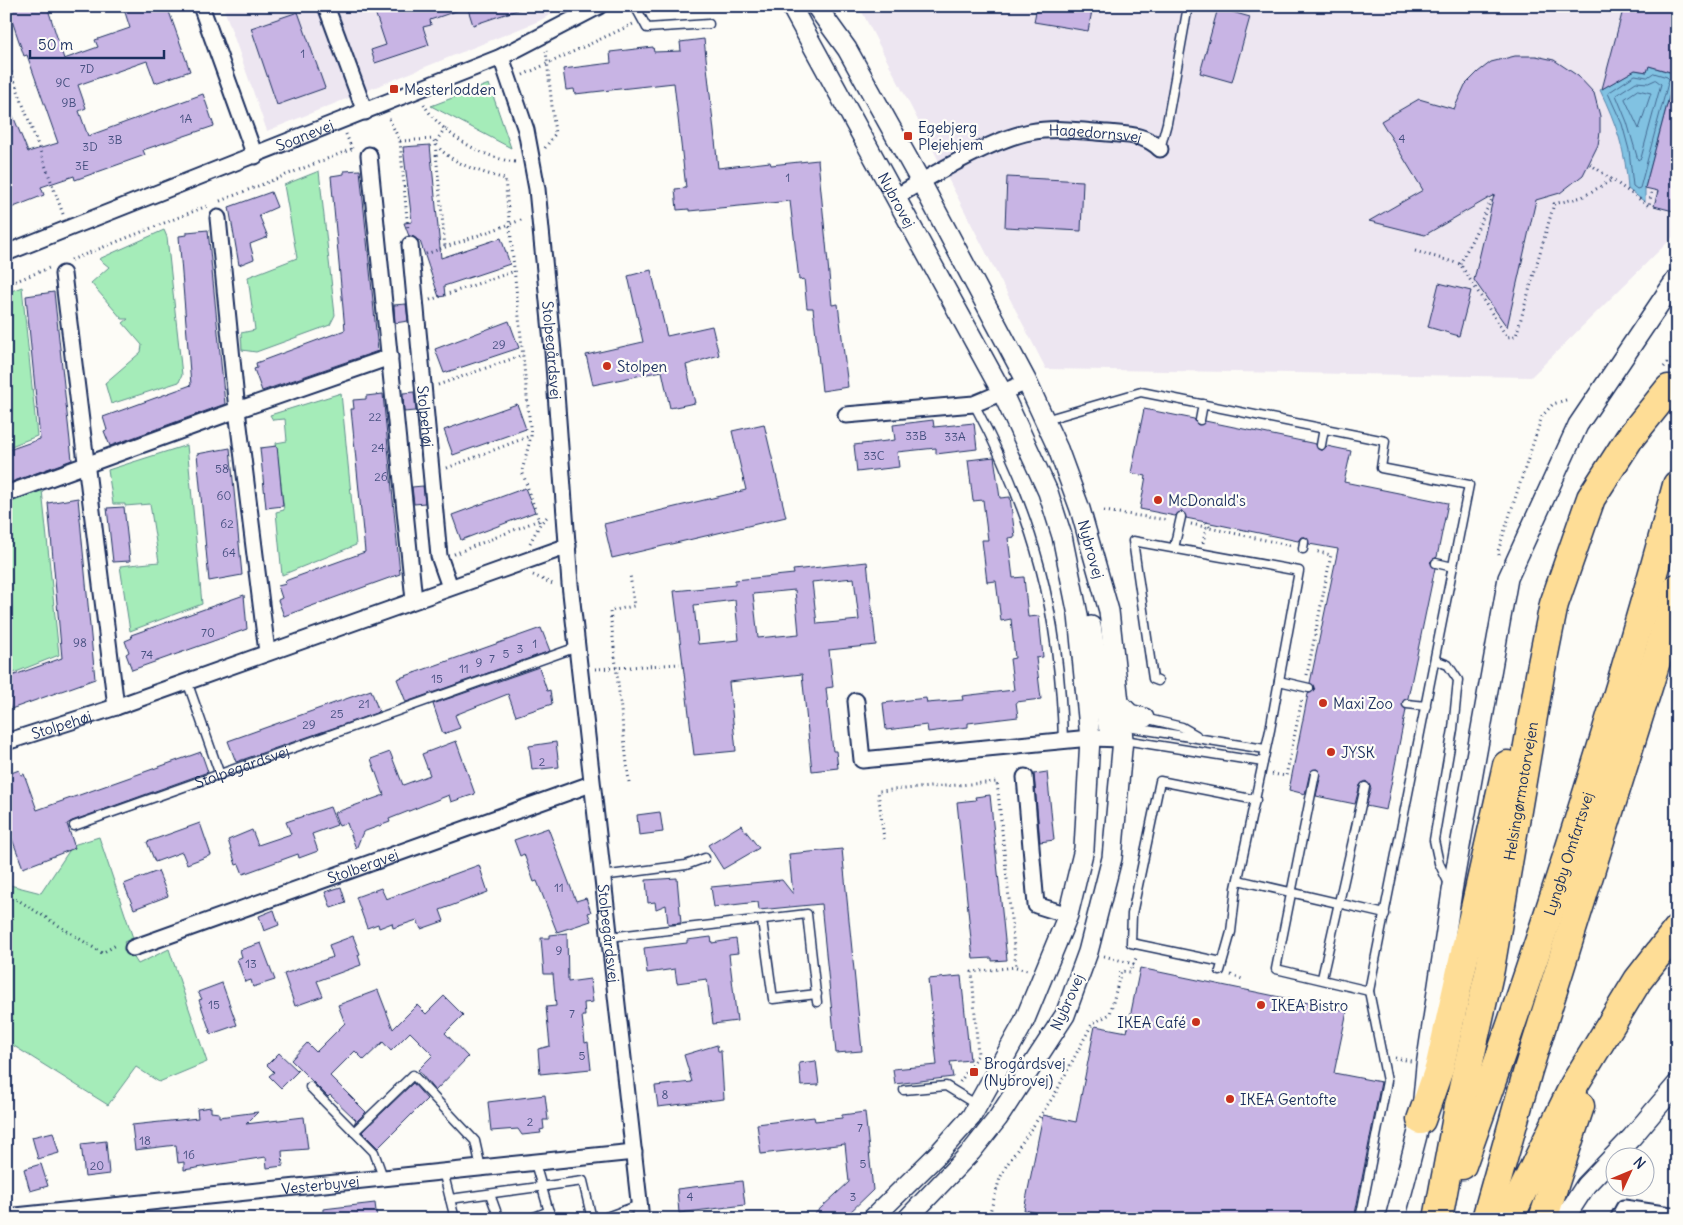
<svg xmlns="http://www.w3.org/2000/svg" width="1683" height="1225" viewBox="0 0 1683 1225" font-family="Delius,sans-serif">
  <rect width="100%" height="100%" fill="#fdfcf7"/>
  <filter id="ink" filterUnits="userSpaceOnUse"><feTurbulence type="fractalNoise" baseFrequency=".02" numOctaves="2"/><feDisplacementMap in="SourceGraphic" scale="10" xChannelSelector="R" yChannelSelector="G"/><feConvolveMatrix kernelMatrix="1 2 1 2 8 2 1 2 1" color-interpolation-filters="sRGB"/></filter>
  <g filter="url(#ink)">
    <!-- built -->
    <g fill="#ede6f1">
      <polygon points="223,6 566,6 539,21 267,131"/>
      <polygon points="859,6 1677,6 1677,233 1531,377 1046,369"/>
    </g>
    <!-- green -->
    <g fill="#a5ecb9" stroke="#608e8c">
      <polygon points="489,84 511,148 431,106"/>
      <polygon points="319,171 335,315 330,325 256,352 242,350 241,333 255,330 248,277 297,258 284,185"/>
      <polygon points="164,230 167,237 182,375 179,382 111,404 105,383 141,352 142,345 123,323 128,319 122,319 91,283 109,267 99,259"/>
      <polygon points="22,287 37,436 6,448 6,293"/>
      <polygon points="341,393 356,545 282,575 276,512 284,510 276,443 287,441 285,419 273,420 270,415"/>
      <polygon points="187,445 202,604 130,631 120,566 159,562 150,504 125,506 125,504 113,504 108,470"/>
      <polygon points="42,490 59,655 6,676 6,504"/>
      <polygon points="99,837 133,938 124,942 138,964 169,949 207,1062 159,1082 136,1067 108,1105 6,1041 6,884 41,893 73,845"/>
    </g>
    <!-- water -->
    <path fill="#81c2e2" stroke="#5887ad" d="M1649,66L1675,74L1645,188V202L1628,189C1626,152 1616,123 1600,90L1635,70L1647,72Z"/>
    <g fill="none" stroke-linecap="round" stroke-linejoin="round">
      <!-- shore -->
      <g stroke="#446a93" stroke-width="1">
        <polygon points="1654,73 1667,77 1669,79 1640,188 1637,189 1633,186 1629,150 1622,124 1608,93 1635,75 1647,77"/>
        <polygon points="1656,80 1661,84 1641,158 1638,160 1627,122 1616,95 1636,82 1648,83"/>
        <polygon points="1638,90 1651,93 1639,129 1625,99"/>
      </g>
    </g>
    <!-- building -->
    <g fill="#c8b4e4" stroke="#1b2f5e" fill-rule="evenodd">
      <polygon points="7,6 47,6 64,59 98,47 95,40 130,28 123,6 167,6 190,71 155,83 147,61 78,85 86,108 79,111 88,136 203,94 214,126 143,150 145,155 75,180 74,176 41,187 44,195 6,210 6,99 28,152 58,143 27,55 24,56"/>
      <polygon points="373,6 462,6 462,9 430,20 431,25 423,27 429,45 375,63 371,50 386,45"/>
      <polygon points="467,6 519,6 520,9 473,25"/>
      <polygon points="1037,6 1093,6 1088,31 1034,22"/>
      <polygon points="1624,6 1677,6 1677,74 1649,66 1647,72 1635,70 1602,89"/>
      <polygon points="1218,8 1250,17 1232,82 1200,73"/>
      <polygon points="298,12 325,88 277,105 251,28"/>
      <polygon points="704,39 718,168 770,162 771,165 818,160 832,305 838,304 848,387 822,391 813,308 807,308 804,279 799,280 790,201 689,211 689,209 677,210 675,189 686,188 674,83 575,94 574,89 566,90 563,69 611,63 610,52 653,47 654,52 681,51 680,42"/>
      <polygon points="1515,56 1536,56 1554,60 1578,76 1594,93 1600,116 1600,132 1598,145 1583,175 1560,193 1536,200 1507,327 1474,280 1494,195 1425,235 1369,221 1423,190 1381,121 1419,99 1454,109 1465,85 1478,72 1491,62"/>
      <polygon points="1672,86 1677,87 1677,212 1654,206 1658,191 1645,188"/>
      <polygon points="430,145 441,258 501,238 510,264 444,286 445,296 439,297 420,241 409,236 404,223 412,222 403,147"/>
      <polygon points="360,170 378,351 262,391 254,369 257,368 256,363 345,330 331,176 344,174 344,171"/>
      <polygon points="1007,177 1083,181 1081,231 1005,227"/>
      <polygon points="271,192 277,207 259,215 268,237 250,244 254,259 239,265 229,207"/>
      <polygon points="208,230 225,404 110,446 104,431 107,430 103,417 191,385 179,236 187,235 187,232"/>
      <polygon points="651,270 667,336 712,326 719,355 686,365 695,403 670,408 662,371 593,385 586,355 643,342 628,276"/>
      <polygon points="1439,283 1471,291 1459,336 1428,327"/>
      <polygon points="54,292 72,460 6,484 6,451 40,439 26,296"/>
      <polygon points="406,304 408,321 395,323 394,305"/>
      <polygon points="509,321 519,348 444,373 435,349"/>
      <polygon points="414,392 416,411 404,412 403,393"/>
      <polygon points="383,394 400,574 284,616 278,600 282,598 278,586 286,584 285,581 293,578 365,552 351,409 354,409 353,400 366,399 366,396"/>
      <polygon points="517,404 526,429 453,455 444,430"/>
      <polygon points="1144,409 1194,419 1198,425 1205,421 1316,444 1320,450 1323,450 1327,446 1351,451 1344,482 1448,503 1437,557 1430,562 1435,568 1408,698 1402,703 1406,710 1386,810 1366,806 1371,788 1366,781 1360,785 1355,804 1316,796 1321,775 1317,769 1310,772 1305,794 1289,790 1308,694 1315,689 1310,683 1338,549 1309,544 1305,537 1301,537 1298,541 1186,518 1182,511 1175,516 1140,509 1146,476 1131,473"/>
      <polygon points="933,420 934,427 974,423 977,449 936,454 936,448 897,452 899,467 857,472 854,445 895,440 893,425"/>
      <polygon points="764,424 786,517 612,558 604,524 746,490 732,431"/>
      <polygon points="277,446 283,506 266,508 260,448"/>
      <polygon points="230,448 242,575 209,581 197,454"/>
      <polygon points="994,457 1000,498 1010,497 1015,537 1008,538 1013,578 1024,577 1028,617 1039,616 1043,657 1036,658 1041,699 1016,702 1018,717 968,723 968,727 928,732 927,725 886,730 883,703 926,698 927,703 963,700 962,696 1014,690 1010,659 1015,658 1011,619 1001,621 996,581 987,582 982,540 988,540 983,500 973,501 968,460"/>
      <polygon points="423,486 425,503 414,504 412,487"/>
      <polygon points="525,488 535,512 461,540 452,515"/>
      <polygon points="78,498 95,679 11,709 6,696 6,678 62,658 48,503"/>
      <polygon points="124,507 130,561 113,562 107,508"/>
      <path d="M867,562L876,645L829,650L833,687L826,688L833,751H836L838,768L812,771L802,674L729,682L736,751L694,755L674,591L735,585V580L794,574L793,570ZM854,578L859,620L817,624L812,582ZM795,590L799,634L758,638L753,594ZM735,600L739,640L698,644L694,605Z"/>
      <polygon points="244,595 247,629 132,670 126,654 129,652 125,641 132,638 131,635"/>
      <polygon points="541,628 550,651 406,702 397,679"/>
      <polygon points="539,667 547,691 550,690 552,704 516,716 508,694 455,715 460,728 443,734 433,704"/>
      <polygon points="371,690 379,712 236,762 228,741"/>
      <polygon points="456,741 475,794 451,802 449,795 389,819 390,822 363,832 356,849 347,823 339,826 334,813 384,795 371,759 390,752 403,785 430,775 422,754"/>
      <polygon points="556,742 559,767 532,770 529,746"/>
      <polygon points="201,752 208,772 72,821 67,824 75,848 23,868 6,823 6,775 19,770 21,775 24,774 37,810"/>
      <polygon points="1047,772 1054,840 1040,842 1034,774"/>
      <polygon points="990,795 1007,960 992,961 992,958 973,959 957,802 976,800 975,797"/>
      <polygon points="330,807 337,825 312,834 318,851 299,858 298,854 243,874 239,864 236,865 228,840 252,830 258,845 291,834 286,822"/>
      <polygon points="660,812 663,832 639,835 637,815"/>
      <polygon points="200,823 211,855 187,864 182,852 155,862 147,842"/>
      <polygon points="741,825 759,848 723,869 708,845"/>
      <polygon points="548,828 576,901 586,898 591,912 588,913 591,921 557,932 537,881 534,882 524,854 520,856 514,840"/>
      <polygon points="842,849 862,1051 836,1053 821,904 759,910 758,902 714,907 711,887 782,880 793,894 789,854"/>
      <polygon points="479,865 488,892 440,910 444,921 421,929 417,920 393,928 392,923 379,928 378,924 367,928 356,897 381,888 386,899"/>
      <polygon points="158,871 168,896 134,909 124,884"/>
      <polygon points="677,878 681,923 668,924 666,905 656,909 655,902 648,903 646,880"/>
      <polygon points="341,887 346,903 331,908 325,892"/>
      <polygon points="274,910 279,925 264,931 259,916"/>
      <polygon points="567,933 568,982 590,979 593,1002 584,1003 585,1016 582,1016 585,1043 588,1042 591,1069 540,1074 538,1049 550,1046 546,1007 556,1006 553,974 544,974 541,938 550,938 550,935"/>
      <polygon points="353,936 360,954 358,955 361,965 317,981 323,996 295,1006 284,974 333,957 329,945"/>
      <polygon points="711,937 712,943 736,939 738,953 729,954 737,1021 713,1024 707,979 677,983 675,969 647,973 644,948 687,943 687,940"/>
      <polygon points="261,943 275,980 253,987 251,980 245,982 237,959 242,957 240,950"/>
      <polygon points="1140,968 1347,1011 1334,1073 1381,1082 1354,1219 1066,1219 1024,1210 1043,1115 1076,1122 1095,1026 1127,1032"/>
      <polygon points="961,976 970,1060 950,1062 953,1077 895,1084 893,1069 937,1065 928,979"/>
      <polygon points="222,983 237,1025 211,1034 199,1000 202,999 198,992"/>
      <polygon points="378,990 393,1029 417,1005 426,1014 444,996 463,1015 445,1033 468,1057 435,1091 418,1070 433,1055 410,1032 391,1051 383,1042 364,1060 355,1051 330,1076 366,1112 354,1124 356,1120 330,1095 328,1097 291,1060 307,1043 316,1052 345,1023 338,1005"/>
      <polygon points="717,1045 718,1051 721,1051 724,1099 658,1107 655,1086 692,1082 684,1055"/>
      <polygon points="279,1053 298,1071 281,1088 269,1076 274,1072 267,1065"/>
      <polygon points="816,1061 819,1085 801,1086 799,1063"/>
      <polygon points="413,1083 427,1099 378,1148 362,1132"/>
      <polygon points="545,1095 548,1120 543,1120 544,1129 540,1130 541,1133 522,1135 518,1129 491,1131 488,1102"/>
      <polygon points="211,1107 211,1112 219,1113 219,1117 258,1112 246,1124 304,1117 308,1149 282,1151 283,1166 267,1168 266,1157 184,1170 184,1162 178,1163 176,1145 135,1150 132,1125 198,1118 197,1109"/>
      <polygon points="865,1112 873,1190 843,1219 809,1219 849,1182 845,1144 761,1154 757,1124 814,1117 815,1121 842,1118 842,1115"/>
      <polygon points="53,1132 59,1153 38,1159 32,1137"/>
      <polygon points="106,1141 109,1174 85,1177 81,1144"/>
      <polygon points="41,1164 48,1186 30,1191 24,1169"/>
      <polygon points="742,1181 745,1205 679,1213 677,1189"/>
      <polygon points="375,1203 377,1219 323,1219 323,1209"/>
    </g>
    <g fill="none" stroke-linecap="round" stroke-linejoin="round">
      <defs>
        <g id="service">
          <polyline points="635,6 647,28 709,24"/>
          <polyline points="1160,149 1167,123 1188,6"/>
          <path d="M974,404C1034,516 1060,613 1063,741"/>
          <polyline points="1045,420 1141,392 1385,441 1381,468 1469,485 1369,991 1387,1081 1360,1219"/>
          <polyline points="1200,420 1203,404"/>
          <polyline points="1321,445 1324,428"/>
          <polyline points="1174,548 1181,517"/>
          <polyline points="1303,549 1304,542"/>
          <polyline points="1436,563 1453,567"/>
          <polyline points="1435,660 1448,665 1458,680 1453,729 1434,840 1439,863 1449,884"/>
          <polyline points="187,681 220,775"/>
          <polyline points="1158,681 1153,679 1133,541 1299,571 1270,730 1236,888 1231,932 1220,971"/>
          <polyline points="1279,681 1309,688"/>
          <polyline points="1407,704 1426,706"/>
          <polyline points="1144,718 1182,727 1196,735"/>
          <polyline points="1121,726 1265,749"/>
          <polyline points="1124,740 1263,762"/>
          <polyline points="1315,774 1276,969 1369,991"/>
          <path id="s1" d="M74,826L577,647"/>
          <polyline points="602,876 686,865 705,858"/>
          <polyline points="1238,880 1385,914"/>
          <polyline points="762,920 773,999 817,994"/>
          <polyline points="609,937 807,914 817,1002"/>
          <polyline points="1222,962 1131,943 1132,914 1160,781 1256,800"/>
          <polyline points="1322,978 1365,787"/>
          <polyline points="310,1087 374,1152 383,1177"/>
          <polyline points="904,1090 946,1086 977,1105"/>
          <polyline points="354,1132 413,1075 475,1141 481,1168"/>
          <polyline points="535,1163 551,1219"/>
          <polyline points="443,1171 455,1219"/>
          <polyline points="490,1194 499,1219"/>
          <polyline points="450,1199 583,1181 592,1219"/>
          <polyline points="529,1219 549,1211"/>
          <polyline points="601,1219 639,1205"/>
        </g>
        <g id="minor">
          <polyline points="201,6 255,156"/>
          <polyline points="326,6 365,112"/>
          <path id="s2" d="M501,57L526,130L537,189L553,352L570,584L641,1219"/>
          <polyline points="369,155 414,600"/>
          <path id="s3" d="M896,197C930,176 992,139 1030,132C1055,127 1082,131 1107,133C1127,135 1145,134 1160,149"/>
          <polyline points="218,218 237,410 267,652"/>
          <path id="s4" d="M410,245L439,556L450,587"/>
          <path id="s5" d="M6,253L501,57L599,6"/>
          <polyline points="63,274 116,707"/>
          <polyline points="846,415 974,404 1027,382"/>
          <polyline points="6,494 237,410 390,357"/>
          <polyline points="856,701 862,760 1090,738 1123,739"/>
          <path id="s6" d="M6,742L116,707L568,546"/>
          <polyline points="1025,777 1036,905 1068,915"/>
          <path id="s7" d="M133,948L591,784"/>
          <path id="s8" d="M6,1217L634,1152"/>
          <polyline points="1618,1219 1624,1208 1677,1216"/>
        </g>
        <g id="tertiary">
          <path id="s9" d="M791,6L1003,394L1048,492L1062,536L1078,615L1090,738L1084,849L1068,915L1023,1024L971,1117L937,1155L872,1219"/>
          <path id="s10" d="M816,6L847,49L921,182L1027,382L1058,449L1080,509L1109,611L1123,739L1112,858L1088,952L1065,1015L998,1118L971,1152L907,1219"/>
          <polyline points="1091,626 1108,726 1112,734 1120,738"/>
          <polyline points="1118,702 1130,714 1144,718"/>
          <polyline points="1395,1219 1421,1120 1426,1066 1452,891 1508,578 1578,425 1677,278"/>
          <polyline points="1564,1219 1586,1185 1632,1137 1677,1084"/>
        </g>
        <g id="motorway">
          <polyline points="1421,1120 1439,1069 1507,765"/>
          <path id="s11" d="M1462,1165C1542,941 1616,715 1677,485"/>
          <path id="s12" d="M1438,1219L1459,1106L1490,969L1541,669L1554,604L1591,498L1629,439L1669,389"/>
          <polyline points="1486,1219 1528,1070 1658,655 1677,588"/>
          <polyline points="1509,1219 1574,1085 1638,980 1677,930"/>
          <polyline points="1543,1219 1580,1106"/>
        </g>
      </defs>
      <!-- service casing -->
      <use href="#service" stroke="#1b2f5e" stroke-width="11"/>
      <!-- minor casing -->
      <use href="#minor" stroke="#1b2f5e" stroke-width="19"/>
      <!-- tertiary casing -->
      <use href="#tertiary" stroke="#1b2f5e" stroke-width="22"/>
      <!-- motorway casing -->
      <use href="#motorway" stroke="#1b2f5e" stroke-width="31"/>
      <!-- path -->
      <g stroke="#1b2f5e" stroke-width="3" stroke-dasharray="1 4" stroke-linecap="butt">
        <polyline points="1239,6 1242,15"/>
        <polyline points="6,58 63,214"/>
        <polyline points="523,75 633,24"/>
        <path d="M424,104C439,133 485,159 516,162"/>
        <polyline points="389,119 400,141 408,230"/>
        <polyline points="445,128 435,143 445,247"/>
        <polyline points="346,134 352,149"/>
        <path d="M400,141L433,139C445,163 482,172 505,179L531,436L522,471L540,524"/>
        <polyline points="545,148 555,134 546,51"/>
        <polyline points="1590,164 1649,206 1652,190"/>
        <polyline points="220,201 352,149"/>
        <polyline points="1415,251 1460,264 1507,337 1516,336 1554,204 1582,197 1612,180"/>
        <polyline points="426,254 524,219"/>
        <polyline points="71,260 207,206"/>
        <polyline points="1460,264 1494,195"/>
        <polyline points="6,285 49,268"/>
        <polyline points="430,300 515,271"/>
        <polyline points="1664,367 1677,353"/>
        <polyline points="438,385 523,355"/>
        <polyline points="447,468 530,436"/>
        <polyline points="1104,511 1168,520"/>
        <polyline points="1206,522 1210,528"/>
        <polyline points="1191,524 1293,546"/>
        <polyline points="530,543 540,524 549,515"/>
        <polyline points="1203,543 1206,528"/>
        <polyline points="454,554 539,520"/>
        <polyline points="1499,555 1498,551 1542,416 1553,404 1569,399"/>
        <polyline points="533,575 555,585"/>
        <polyline points="595,669 680,664"/>
        <polyline points="1307,675 1331,555 1314,551"/>
        <polyline points="1272,774 1286,776 1302,699"/>
        <polyline points="629,782 610,611 634,606 630,574"/>
        <polyline points="884,839 878,791 997,782 1016,967"/>
        <polyline points="6,898 18,900 102,953 118,944"/>
        <polyline points="1104,956 1134,964"/>
        <polyline points="1231,975 1245,980"/>
        <polyline points="1395,1058 1411,1061"/>
        <polyline points="960,1082 978,1055 972,972 1016,967 1027,970"/>
        <polyline points="988,1219 1000,1178 1006,1166 1055,1094 1092,1024 1110,1014 1121,971 1130,972 1137,956"/>
      </g>
      <!-- service -->
      <use href="#service" stroke="#fdfcf7" stroke-width="8"/>
      <!-- minor -->
      <use href="#minor" stroke="#fdfcf7" stroke-width="15"/>
      <!-- tertiary -->
      <use href="#tertiary" stroke="#fdfcf7" stroke-width="19"/>
      <!-- motorway -->
      <use href="#motorway" stroke="#fedd96" stroke-width="28"/>
    </g>
  </g>
  <!-- markers -->
  <g fill="#c8321e" stroke="#fdfcf7" stroke-width="2">
    <rect x="389" y="84" width="10" height="10" rx="2.5"/>
    <rect x="903" y="131" width="10" height="10" rx="2.5"/>
    <circle cx="607" cy="366" r="5"/>
    <circle cx="1158" cy="500" r="5"/>
    <circle cx="1323" cy="703" r="5"/>
    <circle cx="1331" cy="752" r="5"/>
    <circle cx="1261" cy="1005" r="5"/>
    <circle cx="1196" cy="1022" r="5"/>
    <rect x="969" y="1067" width="10" height="10" rx="2.5"/>
    <circle cx="1230" cy="1099" r="5"/>
  </g>
  <g text-anchor="middle" dominant-baseline="central" stroke-width="4.5" stroke-linejoin="round" paint-order="stroke">
    <!-- number labels -->
    <g font-size="12" fill="#465080">
      <text x="303" y="53">1</text>
      <text x="87" y="68">7D</text>
      <text x="63" y="82">9C</text>
      <text x="69" y="102">9B</text>
      <text x="186" y="118">1A</text>
      <text x="1402" y="138">4</text>
      <text x="115" y="139">3B</text>
      <text x="90" y="146">3D</text>
      <text x="82" y="165">3E</text>
      <text x="788" y="177">1</text>
      <text x="499" y="344">29</text>
      <text x="375" y="416">22</text>
      <text x="916" y="435">33B</text>
      <text x="955" y="436">33A</text>
      <text x="378" y="447">24</text>
      <text x="874" y="455">33C</text>
      <text x="222" y="468">58</text>
      <text x="381" y="476">26</text>
      <text x="224" y="495">60</text>
      <text x="227" y="523">62</text>
      <text x="229" y="552">64</text>
      <text x="208" y="632">70</text>
      <text x="80" y="642">98</text>
      <text x="535" y="643">1</text>
      <text x="520" y="648">3</text>
      <text x="506" y="653">5</text>
      <text x="147" y="654">74</text>
      <text x="492" y="658">7</text>
      <text x="479" y="662">9</text>
      <text x="464" y="668">11</text>
      <text x="437" y="678">15</text>
      <text x="364" y="703">21</text>
      <text x="337" y="713">25</text>
      <text x="309" y="724">29</text>
      <text x="542" y="761">2</text>
      <text x="559" y="887">11</text>
      <text x="559" y="950">9</text>
      <text x="251" y="963">13</text>
      <text x="214" y="1004">15</text>
      <text x="572" y="1013">7</text>
      <text x="582" y="1055">5</text>
      <text x="665" y="1094">8</text>
      <text x="530" y="1121">2</text>
      <text x="860" y="1127">7</text>
      <text x="145" y="1140">18</text>
      <text x="189" y="1154">16</text>
      <text x="863" y="1163">5</text>
      <text x="97" y="1165">20</text>
      <text x="690" y="1196">4</text>
      <text x="853" y="1196">3</text>
    </g>
    <!-- poi labels -->
    <g font-size="15" fill="#1b2f5e" stroke="#fdfcf7" text-anchor="start">
      <text x="404" y="89">Mesterlodden</text>
      <text x="918" y="127">Egebjerg<tspan x="918" dy="17">Plejehjem</tspan></text>
      <text x="617" y="366">Stolpen</text>
      <text x="1168" y="500">McDonald's</text>
      <text x="1333" y="703">Maxi Zoo</text>
      <text x="1341" y="752">JYSK</text>
      <text x="1271" y="1005">IKEA Bistro</text>
      <text x="1186" y="1022" text-anchor="end">IKEA Café</text>
      <text x="984" y="1063">Brogårdsvej<tspan x="984" dy="17">(Nybrovej)</tspan></text>
      <text x="1240" y="1099">IKEA Gentofte</text>
    </g>
    <!-- street labels -->
    <g font-size="15" fill="#1b2f5e" stroke="#fdfcf7">
      <text stroke="none"><textPath href="#s5" startOffset="321">Sognevej</textPath></text>
      <text stroke="none"><textPath href="#s3" startOffset="215">Hagedornsvej</textPath></text>
      <text stroke="none"><textPath href="#s9" startOffset="221">Nybrovej</textPath></text>
      <text stroke="none"><textPath href="#s2" startOffset="299">Stolpegårdsvej</textPath></text>
      <text stroke="none"><textPath href="#s4" startOffset="172">Stolpehøj</textPath></text>
      <text stroke="none"><textPath href="#s10" startOffset="611">Nybrovej</textPath></text>
      <text stroke="none"><textPath href="#s6" startOffset="58">Stolpehøj</textPath></text>
      <text stroke="none"><textPath href="#s1" startOffset="178">Stolpegårdsvej</textPath></text>
      <text stroke="none"><textPath href="#s12" startOffset="436">Helsingørmotorvejen</textPath></text>
      <text stroke="none"><textPath href="#s11" startOffset="329">Lyngby Omfartsvej</textPath></text>
      <text stroke="none"><textPath href="#s7" startOffset="244">Stolbergvej</textPath></text>
      <text stroke="none"><textPath href="#s2" startOffset="885">Stolpegårdsvej</textPath></text>
      <text transform="translate(1067 1002) rotate(-66)">Nybrovej</text>
      <text stroke="none"><textPath href="#s8" startOffset="316">Vesterbyvej</textPath></text>
    </g>
  </g>
  <!-- margin -->
  <rect width="1683" height="1225" fill="none" stroke="#fdfcf7" stroke-width="25"/>
  <rect x="12" y="12" width="1658" height="1200" fill="none" stroke="#1b2f5e" stroke-width="2" filter="url(#ink)"/>
  <!-- north arrow -->
  <g transform="translate(1630 1172) rotate(46)"><circle r="24" fill="#fdfcf7" stroke="#a3aaba"/>
  <path d="M0-4L9 19L0 12L-9 19Z" fill="#c8321e"/>
  <text y="-8" font-size="14" font-weight="bold" text-anchor="middle" fill="#1b2f5e">N</text>
  </g>
  <!-- scale -->
  <path d="M30 50v8h134v-8" fill="none" stroke="#1b2f5e" stroke-width="2.5"/>
  <text x="38" y="50" font-size="15" fill="#1b2f5e" stroke="#fdfcf7" stroke-width="4" paint-order="stroke">50 m</text>
</svg>
